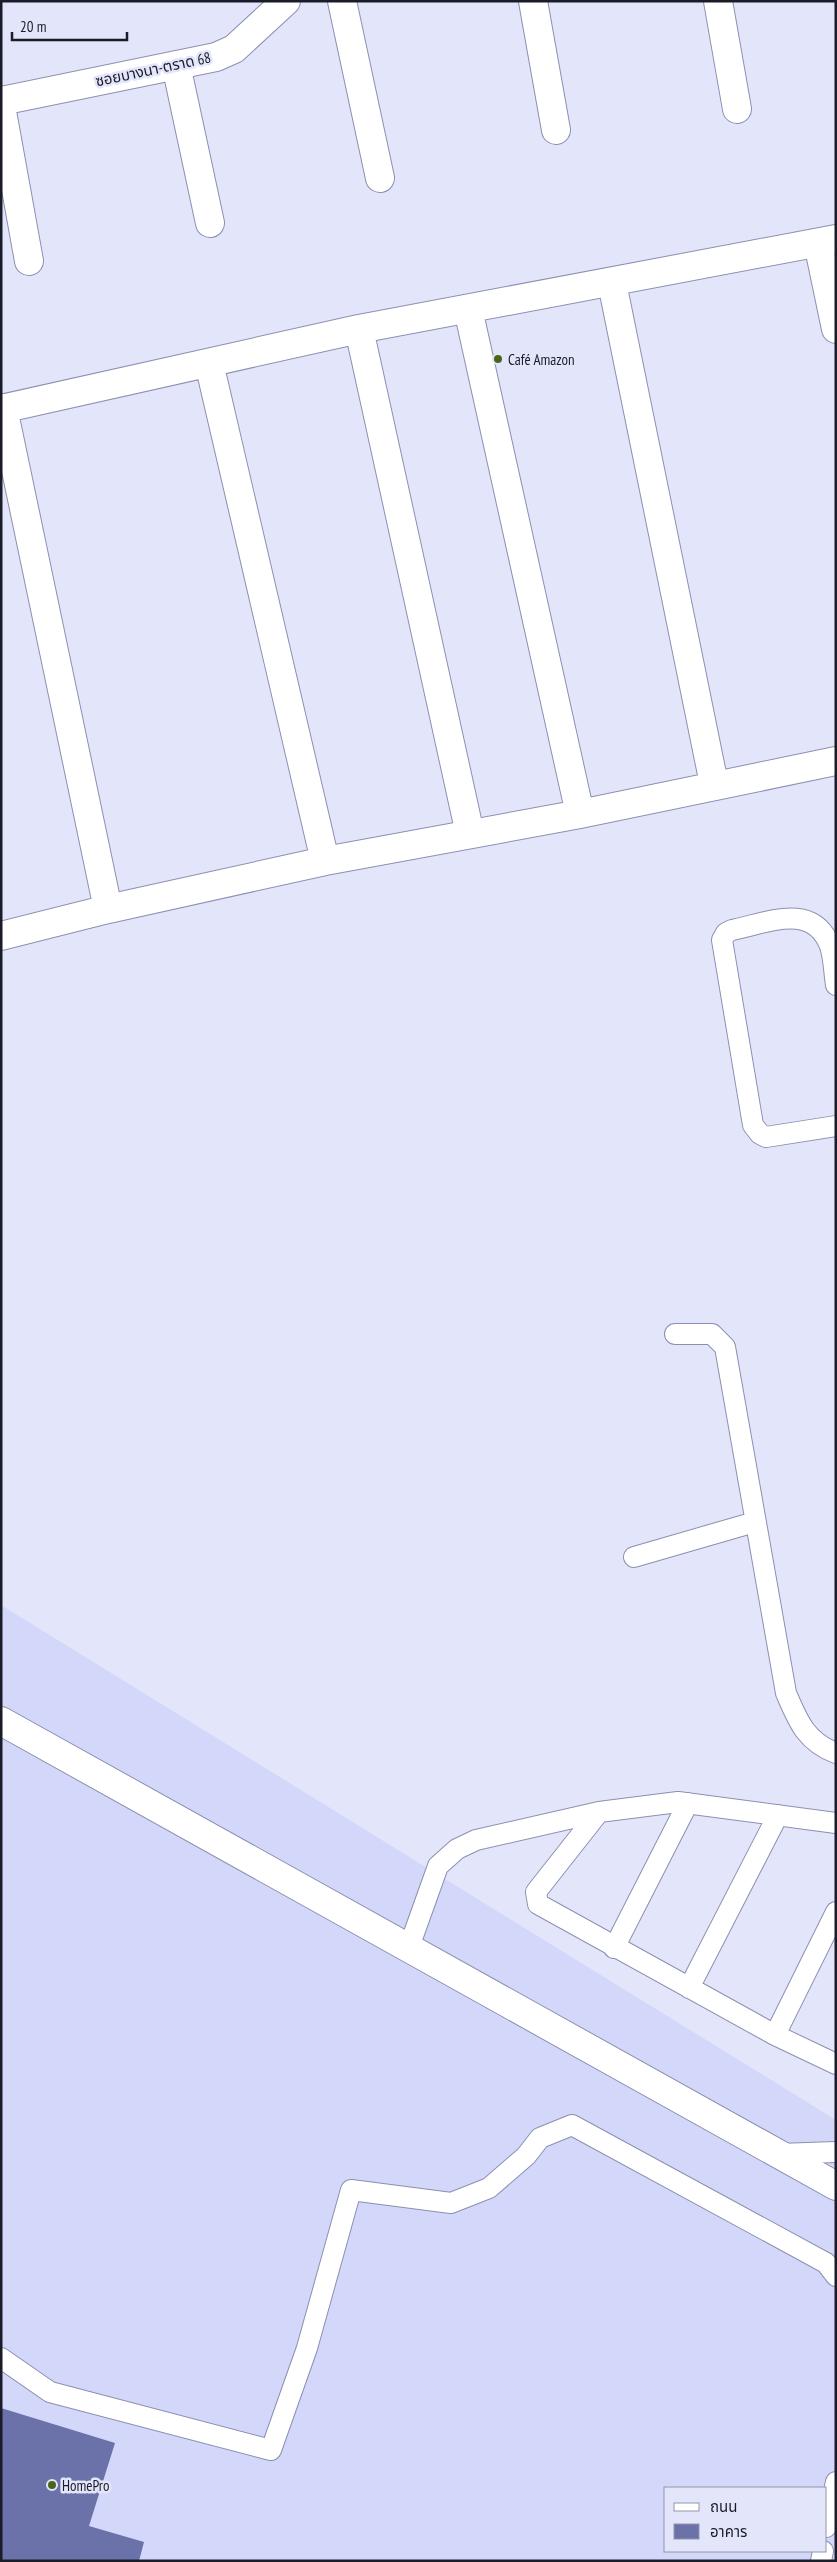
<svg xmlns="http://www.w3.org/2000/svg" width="837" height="2562" font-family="'PT Sans Narrow','Noto Sans Thai',sans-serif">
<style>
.built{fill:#d3d8fa;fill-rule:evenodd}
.building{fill:#6b71a9}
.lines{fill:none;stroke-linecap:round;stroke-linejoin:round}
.service-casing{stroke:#8b90b0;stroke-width:22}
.minor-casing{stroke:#8b90b0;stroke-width:30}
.service{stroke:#fff;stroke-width:20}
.minor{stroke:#fff;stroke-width:28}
.poi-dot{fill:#496518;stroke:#e3e6fb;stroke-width:2}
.labels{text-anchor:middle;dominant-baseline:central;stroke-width:5;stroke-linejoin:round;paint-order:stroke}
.street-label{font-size:15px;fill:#1b1c29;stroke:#e3e6fb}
.poi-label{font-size:15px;fill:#1b1c29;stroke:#e3e6fb;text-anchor:start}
</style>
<rect width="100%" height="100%" fill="#e3e6fb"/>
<path class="built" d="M1,1605l835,515v441h-835zM666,2488h160v63h-160z"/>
<path class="building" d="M1,2408l114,35 -26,83 55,16 -5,19h-138z"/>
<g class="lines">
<g class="service-casing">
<path id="service" d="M836,985c-2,-12 -2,-27 -6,-39 -17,-45 -63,-23 -98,-16l-6,3 -4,7 31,185 7,9 6,3 70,-11
M675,1334h37l13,13 61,346c12,28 20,49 50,60
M634,1557l121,-35
M599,1812l-63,80 2,12 237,131 61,-123
M614,1948l74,-145
M408,1950l30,-84 19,-17 19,-9 123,-28 79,-10 158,21
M689,1988l89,-173
M775,2035l61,29
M779,2154l57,-2
M1,2358l49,34 221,58 36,-102 44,-158 100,13 38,-15 37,-32 14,-18 32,-13 254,138 10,13
M826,2527l10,-45
M821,2561l2,-10"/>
</g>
<g class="minor-casing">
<path id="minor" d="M342,1l38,177
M533,1l23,129
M718,1l19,108
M176,65l34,158
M1,101l215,-44 18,-8 52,-48
M1,106l28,155
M818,243l18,86
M612,283l102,501
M468,309l112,505
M359,329l111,505
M209,363l116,498
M3,408l105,501
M1,409l358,-80 477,-90
M1,936l107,-27 217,-48 255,-47 256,-53
M1,1721l835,465"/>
</g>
<use href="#service" class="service"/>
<use href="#minor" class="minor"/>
</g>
<g class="poi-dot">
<circle cx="498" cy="359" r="5"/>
<circle cx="52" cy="2485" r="5"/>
</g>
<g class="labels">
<g class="street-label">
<text transform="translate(153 69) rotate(-12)">ซอยบางนา-ตราด 68</text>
</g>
<g class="poi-label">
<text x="508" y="359">Café Amazon</text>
<text x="62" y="2485">HomePro</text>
</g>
</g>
<rect width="837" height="2562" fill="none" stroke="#1b1c29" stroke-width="5"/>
<rect x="664" y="2487" width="162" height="65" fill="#e3e6fb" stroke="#9395a7"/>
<rect x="674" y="2503" width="25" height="8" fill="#ffffff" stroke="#9395a7"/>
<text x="710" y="2512" font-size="15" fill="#1b1c29">ถนน</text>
<rect x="674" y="2524" width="25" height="15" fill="#6b71a9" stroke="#9395a7"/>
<text x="710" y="2537" font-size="15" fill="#1b1c29">อาคาร</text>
<path d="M12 32v8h115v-8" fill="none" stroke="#1b1c29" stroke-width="2.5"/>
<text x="20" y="32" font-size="15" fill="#1b1c29" stroke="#e3e6fb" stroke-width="4" paint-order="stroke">20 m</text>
</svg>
